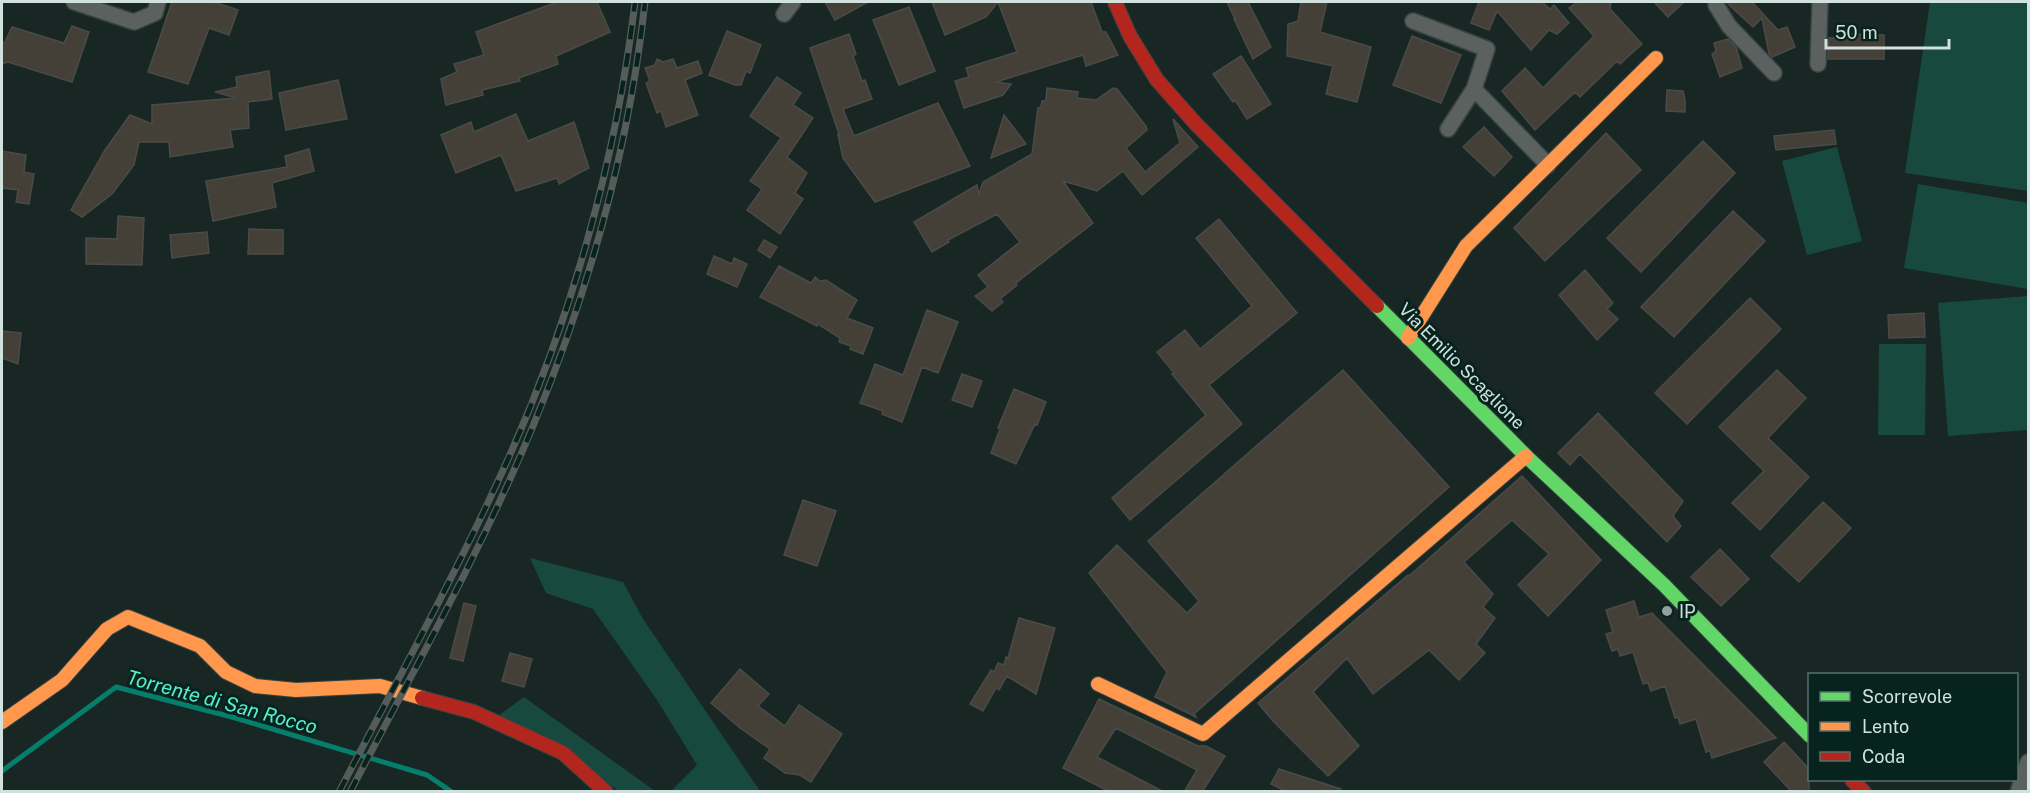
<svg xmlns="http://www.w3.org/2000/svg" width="2030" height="793" font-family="'Public Sans',sans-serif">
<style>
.green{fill:#17493f}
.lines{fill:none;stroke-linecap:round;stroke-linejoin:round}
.stream{stroke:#057e6c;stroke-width:5}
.building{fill:#444038;stroke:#4a4b48;stroke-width:1.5}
.street-casing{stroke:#374341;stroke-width:18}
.fast-casing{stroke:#374341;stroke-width:16}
.slow-casing{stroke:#374341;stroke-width:16}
.jam-casing{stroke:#374341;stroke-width:16}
.street{stroke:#5a615f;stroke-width:15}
.fast{stroke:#63d668;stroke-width:14}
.slow{stroke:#ff974d;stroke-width:14}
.jam{stroke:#b3261e;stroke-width:14}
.rail-casing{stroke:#545d5a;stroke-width:7}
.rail{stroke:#07231d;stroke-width:4.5;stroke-dasharray:14;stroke-linecap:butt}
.poi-dot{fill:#90a09c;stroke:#07231d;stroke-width:2}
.labels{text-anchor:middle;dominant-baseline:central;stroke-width:6;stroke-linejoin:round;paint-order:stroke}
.street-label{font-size:18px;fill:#d1e1dd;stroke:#07231d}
.poi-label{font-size:18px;fill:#d1e1dd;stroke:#07231d;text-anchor:start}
.water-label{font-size:20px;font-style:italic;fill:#59edcf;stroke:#07231d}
</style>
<rect width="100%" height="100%" fill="#182724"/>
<path class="green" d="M1930,2h98v189l-123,-18z
M1837,147l25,94 -55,14 -25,-94z
M1918,184l110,19v86l-124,-21z
M2028,296v134l-80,6 -10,-133z
M1879,344h47l-1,91h-47z
M530,558l93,24 20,37 117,172h-89l26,-26 -40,-65 -64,-91 -47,-16z
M524,697l131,94h-37l-50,-41 -70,-34z"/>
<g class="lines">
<path class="stream" d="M2,771l114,-84 116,30 195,58 25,17"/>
</g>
<path class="building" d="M172,2h42l24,8 -9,25 -20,-7 -21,56 -40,-12z
M557,2h40l13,30 -54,24 2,8 -39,14 1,3 -38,9 1,5 -37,10 -5,-26 16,-7 -3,-8 30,-9 -8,-23z
M825,2h43l-33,18z
M932,2h159l11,30h4l12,23 -32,11 -3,-11 -87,27 15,2 -8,11 -39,13 -9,-27 14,-4 -3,-9 51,-16 -19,-50 -12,15 -41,18z
M1227,2h21l23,45 -18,12 -19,-40h1z
M1301,2h26l-7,30 51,15 -14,55 -31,-8 7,-28 -46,-10 1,-32 10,-3z
M1479,2h63l8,7 4,-4 15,18 -12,11 -8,-4 -18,20 -34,-39 -8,19 -18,-7z
M1577,2h34l-1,7 32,35 -22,20 -3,-3 -37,36 -5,-5 -40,38 -33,-39 23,-23 18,20 51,-52 -25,-28z
M1654,2h30l-16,15z
M1726,2h26l26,28 9,-3 8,20 -23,10 -3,-3 -7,-36 -9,9z
M909,7l26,64 -36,14 -26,-65z
M72,26l17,6 -17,50 -64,-20 -6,2v-21l3,-1 7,-15 52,16z
M727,31l34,14 -11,28 -4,-2 -5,14h-6l-26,-10z
M849,34l7,20 -3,2 9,25 3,-1 7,19 -29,10 11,27 84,-33 32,63 -95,36 -32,-44 -5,-23 2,2 -30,-89z
M1850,34l34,1v24h-56l1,-21h21z
M1412,36l49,19 -20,48 -48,-18z
M1728,39l8,8 6,21 -22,9 -8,-23 4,-3 -2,-8z
M1241,56l30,48 -24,15 -12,-19 -2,2 -20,-28z
M657,59l6,3 10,-3 4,9 21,-7 4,12 -17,7 13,35 -32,12 -5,-16 -4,2 -11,-30 4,-2 -5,-13 10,-3z
M269,71l3,28 -24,3 1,26 -19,2 3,17 -63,10 -1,-15h-30l-5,23 -22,29 -30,23 -11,-7 34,-60 25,-35 22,9v-19l84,-7 -21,-6 22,-5 -1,-10z
M777,77l24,16 -8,12 20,13 -26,39 20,16 -12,20 8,6 -23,35 -33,-24 15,-21 -12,-8 31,-43 -31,-22z
M338,80l9,39 -61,11 -7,-37z
M1047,88l31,4 -1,6 19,2 17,-12 4,1 29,37 1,4 -21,18 19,24 35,-29 -7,-24 25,28 -56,48 -19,-24 -26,20 -34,-10 30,42 -77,60 1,2 -17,14 3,3 -11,9 -17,-15 13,-9 -10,-12 42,-33 -23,-28 -49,26 1,2 -17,10 -18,-30 63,-37 2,9 4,-12 49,-28 6,-46 3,-1 1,-6 4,-1z
M1667,90l16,1 2,9v12l-19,-1z
M516,114l12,27 46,-19 15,46 -30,16 -2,-6 -41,13 -15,-36 -45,18 -15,-38 30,-13 3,10z
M1004,115l22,29 -35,14z
M1484,127l28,30 -18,19 -31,-29z
M1834,130l2,14 -60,6 -2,-14z
M1606,133l35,37 -96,91 -31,-33z
M1703,141l32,32 -94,99 -34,-34z
M309,149l5,22 -42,12 4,24 -63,14 -7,-40 81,-14 -2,-11z
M2,151l24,4 -2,17 10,2 -5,30 -13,-2 2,-12 -16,-2z
M1733,211l32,30 -91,96 -33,-30z
M118,216l26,2 -2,47 -56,-1v-26l31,1z
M1219,219l78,94 -88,72 33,39 -112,96 -18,-22 94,-83 -34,-41 2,-1 -17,-21 28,-22 15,19 52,-43 -56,-68z
M249,229l34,1v24h-35z
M207,232l2,21 -37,5 -2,-23z
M764,240l13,7 -7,11 -12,-8z
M714,256l18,8 2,-6 13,6 -10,23 -30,-13z
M779,266l32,17 4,-6 5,4 6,-1 31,20 -10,18 26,10 -10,26 -13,-5 1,-3 -12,-4 1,-4 -22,-14 -1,2 -57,-29z
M1585,270l28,33 -6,6 11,10 -21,21 -38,-45z
M1750,298l31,31 -94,95 -32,-31z
M927,310l31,12 -20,51 -16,-6 -20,55 -20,-8 1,-3 -23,-8 15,-39 28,11z
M1924,313l1,24 -36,1 -1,-23z
M2,331l19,2 -3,31 -16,-6z
M1343,370l106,117 -255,227 2,3 -41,-20 12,-25 -78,-99 28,-28 70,68 12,-12 -51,-60z
M1777,370l29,28 -38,40 41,39 -49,53 -28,-27 32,-32 -45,-44z
M962,374l20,7 -10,26 -20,-7z
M1014,389l32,13 -9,23 -2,-1 -19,40 -25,-11 9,-24 -2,-1z
M1598,413l85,88 -10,15 8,10 -14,16 -87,-88 -10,11 -12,-12z
M1522,476l79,84 -53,56 -30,-31 31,-31 -37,-34 -48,42 29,32 -10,13 12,11 -19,26 9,9 -26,27 -30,-30 -56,44 -26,-36 -34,34 46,54 -31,30 -55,-55 -15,-18 150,-128 1,1z
M803,500l33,11 -19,55 -33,-11z
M1823,502l28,26 -52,54 -28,-26z
M1720,549l29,30 -28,27 -30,-29z
M1634,601l5,16 13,-4 124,125 -64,20 -2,-7 -4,1 -10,-33 -16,5 -2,-7 -3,1 -10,-32 -14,5 -3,-8 -5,1 -10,-32 -13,4 -2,-7 -6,2 -6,-17 7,-2 -7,-22z
M464,603l12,3 -13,55 -13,-3z
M1019,618l36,10 -19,66 -29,-18 -8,14 -3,-2 -13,23 -13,-7 21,-34 3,2 4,-9 6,2 2,-8 2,1z
M510,653l22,6 -8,28 -22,-6z
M740,669l29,25 -11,12 27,20 14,-21 43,29 -31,48 -11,-7 -15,-2 -21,-15 6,-9 -30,-21 -29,-25z
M1099,699l99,47h8l19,10 -23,36h-18l13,-22 -81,-42 -19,29 67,35h-54l-47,-24z
M1784,742l25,27v23h-17l-28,-30z
M1279,769l62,20 -1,3h-53l-16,-8z"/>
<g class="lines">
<g class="street-casing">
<path id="street" d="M74,2l60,20 21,-9 3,-11
M1716,2v3l13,21 45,47
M784,14l9,-12
M1413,21l74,28 -13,40 74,76
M1818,64l2,-62
M1448,129l26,-40
M2018,792l10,-30"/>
</g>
<g class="fast-casing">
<path id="fast" d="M1377,306l149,150 138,129 146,151"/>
</g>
<g class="slow-casing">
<path id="slow" d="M1408,338l58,-92 190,-188
M1098,684l105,50 323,-278
M2,722l60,-42 45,-51 21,-12 72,29 26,26 29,14 41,4 84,-4 42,12"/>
</g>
<g class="jam-casing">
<path id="jam" d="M1115,2l15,34 27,44 39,44 181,182
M422,698l52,14 89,41 43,39
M1852,780l12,12"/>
</g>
<use href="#street" class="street"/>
<use href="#fast" class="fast"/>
<use href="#slow" class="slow"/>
<use href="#jam" class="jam"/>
<g class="rail-casing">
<path id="rail" d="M339,792c56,-108 115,-214 165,-324 67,-147 112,-307 131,-466
M350,792c63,-121 131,-240 183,-366 56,-135 96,-279 112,-424"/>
</g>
<use href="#rail" class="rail"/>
</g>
<circle class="poi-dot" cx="1667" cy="611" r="6"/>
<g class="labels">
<g class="street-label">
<text transform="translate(1462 366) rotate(45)">Via Emilio Scaglione</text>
</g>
<g class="poi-label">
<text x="1679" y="611">IP</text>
</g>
<g class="water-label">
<text transform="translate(222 702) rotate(15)">Torrente di San Rocco</text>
</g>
</g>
<rect width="2030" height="793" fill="none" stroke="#d1e1dd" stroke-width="6"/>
<rect x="1808" y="673" width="210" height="108" fill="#07231d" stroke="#586f6a" stroke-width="1.5"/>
<rect x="1820" y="692" width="30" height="9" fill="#63d668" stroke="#586f6a" stroke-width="1.5"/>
<text x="1862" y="703" font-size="18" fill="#d1e1dd">Scorrevole</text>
<rect x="1820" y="722" width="30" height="9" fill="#ff974d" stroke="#586f6a" stroke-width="1.5"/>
<text x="1862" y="733" font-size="18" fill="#d1e1dd">Lento</text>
<rect x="1820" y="752" width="30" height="9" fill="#b3261e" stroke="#586f6a" stroke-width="1.5"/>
<text x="1862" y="763" font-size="18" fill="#d1e1dd">Coda</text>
<path d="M1826 39v9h123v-9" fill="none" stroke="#d1e1dd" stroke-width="3"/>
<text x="1835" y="39" font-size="18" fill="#d1e1dd" stroke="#07231d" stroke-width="4.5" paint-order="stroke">50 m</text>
</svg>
